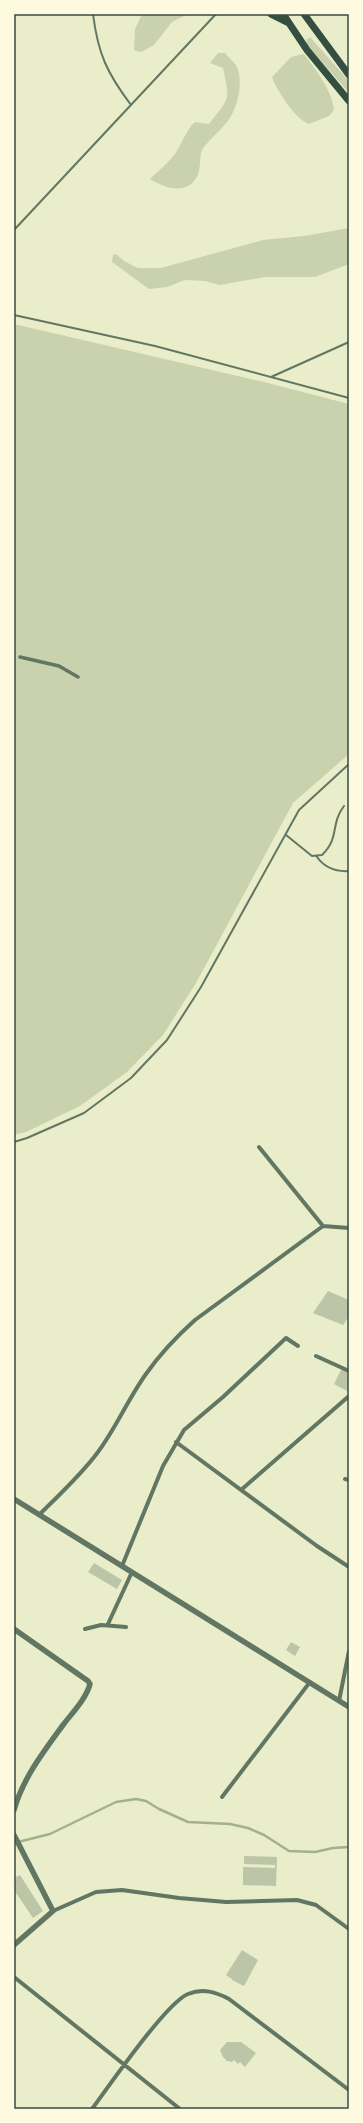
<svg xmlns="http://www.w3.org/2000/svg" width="363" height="2123" font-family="'Open Sans',sans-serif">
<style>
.green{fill:#cad2ad}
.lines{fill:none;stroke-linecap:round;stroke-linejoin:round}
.stream{stroke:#a3b18a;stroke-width:2.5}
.building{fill:#bcc5a7}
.service{stroke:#617663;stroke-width:2}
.pedestrian{stroke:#617663;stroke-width:3.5}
.minor{stroke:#617663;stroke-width:4}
.tertiary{stroke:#617663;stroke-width:5.5}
.trunk{stroke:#344e41;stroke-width:7}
.neatline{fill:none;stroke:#344e41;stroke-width:1.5}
</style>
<rect width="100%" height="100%" fill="#e9edc9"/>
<path class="green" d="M142,14h46l-16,8 -18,23 -13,7 -7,-2 1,-21z
M310,37l39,44v12l-42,-48 -1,-5z
M218,53h7c4,5 12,11 13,17 5,15 -1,40 -11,52 -7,9 -16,16 -23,25 -5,6 -3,16 -5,24 -7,25 -32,19 -49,8 8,-8 18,-16 25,-25 6,-9 13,-27 20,-32l14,2c21,-27 21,-23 14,-56l-13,-5z
M304,54c12,16 28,36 30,56l-5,6 -20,8c-14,-5 -32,-33 -37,-47l19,-20z
M349,228v36l-34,13h-50l-45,8 -15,-4 -20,-1 -18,7 -18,2 -37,-27 1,-7 3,-1 8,7 14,7h23l102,-28 41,-4z
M14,324l254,59 81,21v350l-56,49 -97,180 -33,52 -36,37 -47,34 -54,26 -12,3z"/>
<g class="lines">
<path class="stream" d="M14,1843l36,-9 66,-32 20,-3 10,2 13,8 29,13 42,2 18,4 16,7 25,16 26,1 18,-4 16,-1"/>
</g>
<path class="building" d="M328,1291l21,9v16l-6,9 -30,-12z
M342,1368l7,4v20l-15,-8z
M94,1563l28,17 -5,9 -29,-17z
M291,1642l9,5 -5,9 -9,-6z
M244,1856l33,1 -1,29 -33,-1v-18l32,1v-3l-31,-1z
M20,1875l23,36 -10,7 -19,-28v-12z
M242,1950l16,10 -14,26 -12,-6v-1l-6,-4z
M227,2042h14l15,11 -11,14 -5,-5 -2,2 -4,-4 -2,2 -5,-1 -4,-4 -3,-7z"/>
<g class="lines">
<path class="service" d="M93,14c5,40 14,59 38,91
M14,230l202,-216
M14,315l141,31 194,52
M271,377l78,-35
M286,835l26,21 10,-1c18,-17 8,-31 22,-49
M317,857c8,11 18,15 32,14
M14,1142l13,-4 57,-25 47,-35 36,-38 34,-53 98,-177 50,-46"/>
<path class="pedestrian" d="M20,657l39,9 19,11"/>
<path class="minor" d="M259,1147l64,79
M316,1356l33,15
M176,1442l141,104 32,21
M345,1479l4,1
M241,1490l108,-94
M39,1515c20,-20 42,-40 59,-63 18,-24 30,-53 48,-78 14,-20 30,-37 49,-54l128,-94 26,2
M122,1566l41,-100 21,-36 39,-33 63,-59 12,8
M108,1624l24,-52
M85,1629l16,-4 25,2
M339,1701l10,-50
M222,1797l88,-115
M53,1911l43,-19 26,-2 57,8 47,4 71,-2 19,5 33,24
M14,1977l166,132
M92,2109c17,-23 74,-106 96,-115 15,-6 28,-2 41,5l120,91"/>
<path class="tertiary" d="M14,1499l335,208
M14,1629l74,52 2,3c-4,15 -18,29 -27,41 -19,26 -40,53 -49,85
M14,1835l39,76 -39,34"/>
<path class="trunk" d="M271,14l16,8
M283,14l24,36 42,51
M304,14l45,61"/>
</g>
<rect width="363" height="2123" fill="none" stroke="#fefae0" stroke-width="30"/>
<rect x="15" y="15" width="333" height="2093" class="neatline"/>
</svg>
